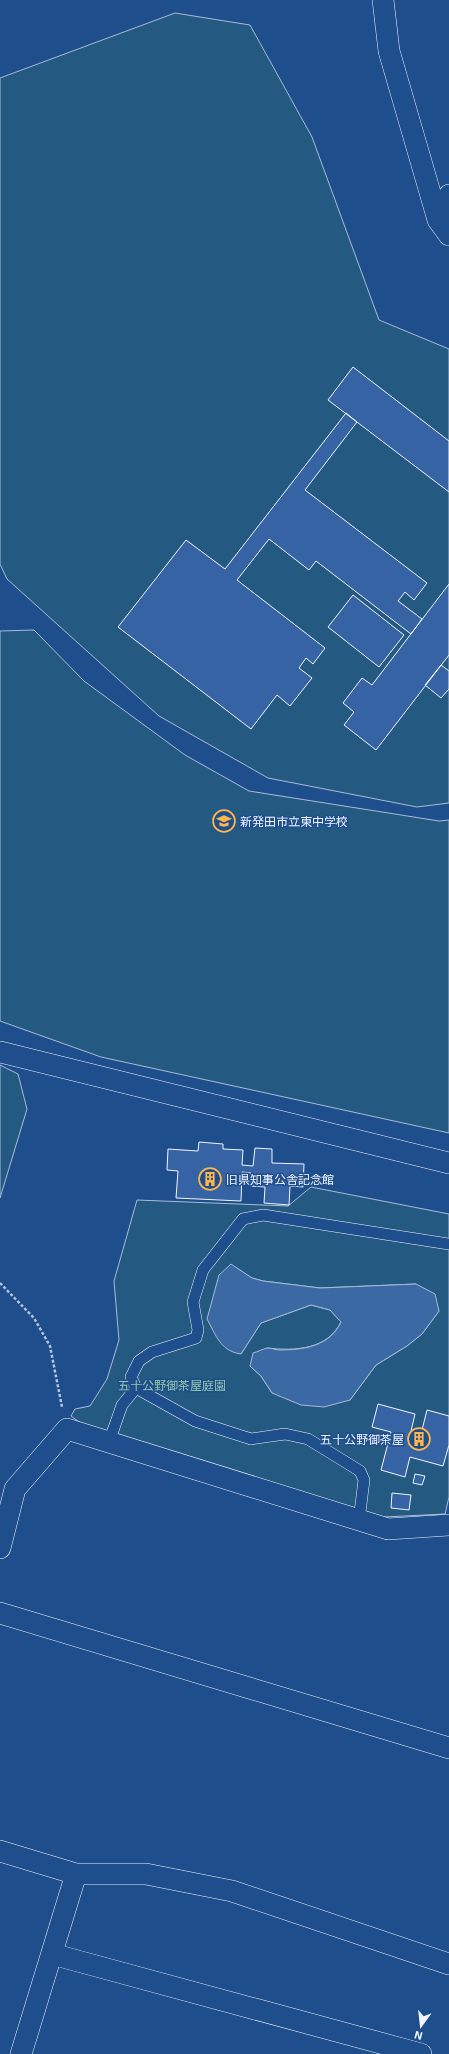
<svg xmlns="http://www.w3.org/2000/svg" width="449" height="2054" font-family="'Exo 2','Noto Sans JP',sans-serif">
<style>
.green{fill:#245a82;stroke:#a8bbd7;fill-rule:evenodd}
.water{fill:#3b69a3;stroke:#a8bbd7}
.building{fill:#3563a3;stroke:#f2f6ff}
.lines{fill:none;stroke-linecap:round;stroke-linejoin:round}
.service-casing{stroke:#f2f6ff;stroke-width:12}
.minor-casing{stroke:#f2f6ff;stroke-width:22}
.path{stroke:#b3c4dc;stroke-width:2.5;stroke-dasharray:3 2;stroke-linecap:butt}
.service{stroke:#1f4e8c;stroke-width:11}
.minor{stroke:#1f4e8c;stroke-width:21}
.labels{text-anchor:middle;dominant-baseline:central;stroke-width:3;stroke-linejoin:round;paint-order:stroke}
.poi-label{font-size:12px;fill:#f2f6ff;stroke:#1f4e8c;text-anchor:start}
.park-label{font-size:12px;fill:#97c8a6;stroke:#1f4e8c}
</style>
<rect width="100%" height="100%" fill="#1f4e8c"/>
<path class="green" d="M175,13l75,12 62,112 67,183 70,29v454l-32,4 -149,-29 -109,-62 -152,-137 -7,-15v-486z
M34,630l50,51 101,74 64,36 190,30 10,-1v313l-348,-76 -101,-36v-390z
M0,1065l18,9 9,35 -27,89z
M311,1187l138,27v283l-4,17 -61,3 -49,-13 -253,-80 -11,-8 4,-7 15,-3 17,-27 12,-39 -5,-59 23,-81 151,6zM231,1265l21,13 11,3 57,7 96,-4 23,27 -17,23 -15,12 -31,19 -26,35 -78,-7 -11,-17 -11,-10 17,-18c28,3 60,2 74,-26l-11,-12 -19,-5 -50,18 -20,31z"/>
<path class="water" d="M231,1264l21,14 11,3 57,7 96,-4 19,10 4,17 -17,23 -15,12 -31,19 -26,35 -26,7 -23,-2 -29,-12 -11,-17 -11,-10 3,-13c4,-1 10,-4 14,-5 4,0 9,2 13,2 24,0 50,-4 61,-28l-11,-12 -19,-5 -50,18 -20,31c-21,-3 -25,-19 -34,-35l12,-44z"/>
<path class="building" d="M353,367l96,74v51l-121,-92z
M346,413l11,9 -52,68 122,93 -13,17 -9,-8 -7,9 24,18 -11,15 -95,-73 -7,9 -40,-31 -32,41 88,68 -12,16 -7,-6 -7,10 13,10 -22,28 -13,-11 -26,34 -133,-102 68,-87 39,29z
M449,584v71l-73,95 -32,-25 10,-13 -11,-9 19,-25 10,7z
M353,595l51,40 -25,32 -51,-40z
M441,665l8,6v18l-8,9 -16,-13z
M199,1142l24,2v5l20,1 -1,15 11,1 2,-18 17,1v14l32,1 -1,23 -13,-1 -1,19 -25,-2 1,-16 -15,-1 1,-13 -9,-1 -1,29 -65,-3 2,-27 -11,-1 1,-21 30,2z
M378,1404l37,10 -4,17 10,3 6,-24 22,6v29l-6,21 -33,-9 -5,20 -24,-7 10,-38 -19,-5z
M415,1474l10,2 -3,9 -9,-2z
M392,1493l19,2 -2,15 -18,-2z"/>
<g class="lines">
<g class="service-casing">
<path id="service" d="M109,1442l13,-37 14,-17
M359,1520l5,-40 -4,-9 -52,-32 -23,-5 -34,5 -56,-18 -59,-33 -5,-11 8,-16 13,-9 44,-14 2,-8 -5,-28 10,-32 40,-51 20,-4 186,29"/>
</g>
<g class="minor-casing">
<path id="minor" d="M383,0l6,51 49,169 11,15
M438,220l11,-25
M0,1052l449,111
M0,1548l15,-59 52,-60 321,100 61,-4
M0,1613l449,135
M0,1851l76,23h70l86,17 217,73
M52,1954l369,100
M21,2054l55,-180"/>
</g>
<path class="path" d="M0,1283l34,35 16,28 12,61"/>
<use href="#service" class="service"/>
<use href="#minor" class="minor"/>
</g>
<defs>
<g id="school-ring" transform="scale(1.15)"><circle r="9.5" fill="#1f4e8c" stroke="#ffb74d" stroke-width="1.5"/><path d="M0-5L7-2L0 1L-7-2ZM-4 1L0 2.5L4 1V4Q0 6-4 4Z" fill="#ffb74d"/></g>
<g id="building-ring" transform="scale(1.15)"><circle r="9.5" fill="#1f4e8c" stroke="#ffb74d" stroke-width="1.5"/><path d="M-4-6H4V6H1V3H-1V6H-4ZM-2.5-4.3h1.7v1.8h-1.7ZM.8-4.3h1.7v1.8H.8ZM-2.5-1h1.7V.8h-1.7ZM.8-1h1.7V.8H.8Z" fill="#ffb74d"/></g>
</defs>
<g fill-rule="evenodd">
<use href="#school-ring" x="224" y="821"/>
<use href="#building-ring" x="210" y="1179"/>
<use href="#building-ring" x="419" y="1439"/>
</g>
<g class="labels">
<g class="poi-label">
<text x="240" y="821">新発田市立東中学校</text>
<text x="226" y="1179">旧県知事公舎記念館</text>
<text x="404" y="1439" text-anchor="end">五十公野御茶屋</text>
</g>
<g class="park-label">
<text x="172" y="1385">五十公野御茶屋庭園</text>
</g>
</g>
<g transform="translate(421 2026) rotate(195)" stroke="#1f4e8c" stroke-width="3" paint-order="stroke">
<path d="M0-3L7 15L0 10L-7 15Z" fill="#f2f6ff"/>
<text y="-6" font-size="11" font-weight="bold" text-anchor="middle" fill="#f2f6ff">N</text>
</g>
</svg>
